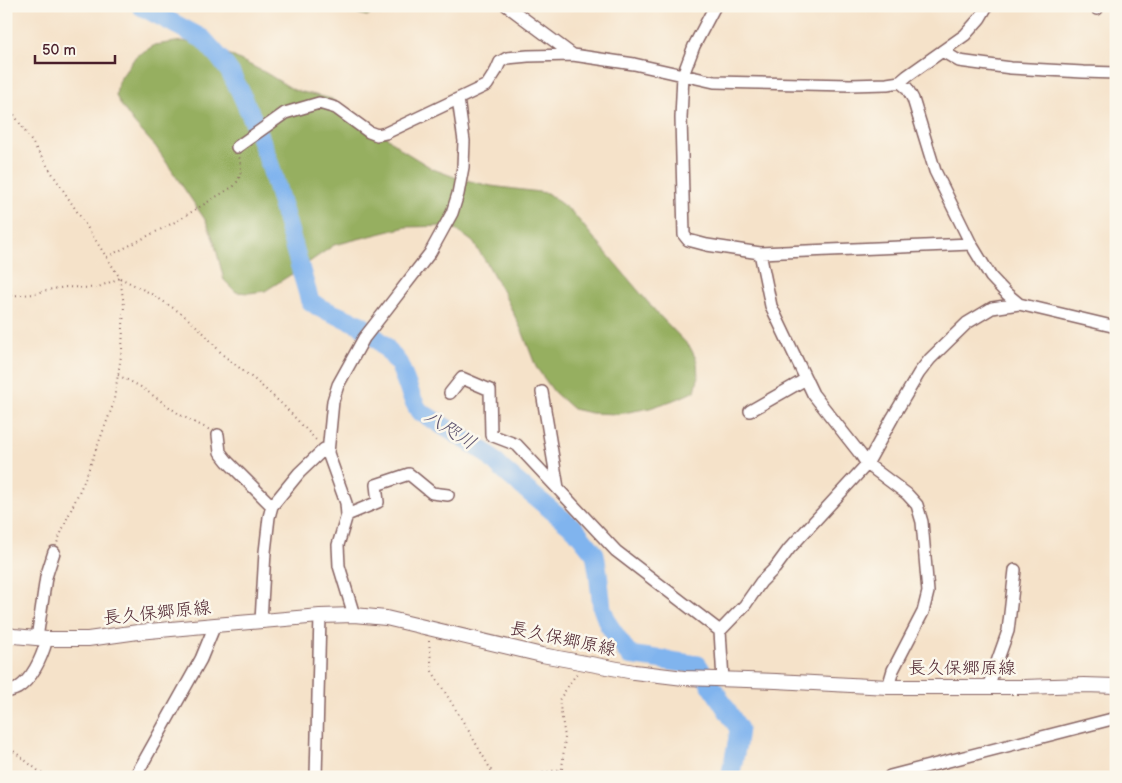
<svg xmlns="http://www.w3.org/2000/svg" width="1122" height="783" font-family="'Balsamiq Sans','Klee One',sans-serif">
<style>
.forest{fill:#96af60;stroke:#706746}
.lines{fill:none;stroke-linecap:round;stroke-linejoin:round}
.river{stroke:#80b4ee;stroke-width:19}
.minor-casing{stroke:#866362;stroke-width:14}
.major-casing{stroke:#866362;stroke-width:16}
.path{stroke:#866362;stroke-width:2;stroke-dasharray:1 4;stroke-linecap:butt}
.minor{stroke:#fff;stroke-width:11}
.major{stroke:#fff;stroke-width:14}
.labels{text-anchor:middle;dominant-baseline:central;stroke-width:5;stroke-linejoin:round;paint-order:stroke}
.street-label{font-size:18px;fill:#4a1f2b;stroke:#fbf7ec}
.water-label{font-size:19px;font-style:italic;fill:#5d536f;stroke:#fbf7ec}
</style>
<rect width="100%" height="100%" fill="#fbf7ec"/>
<filter id="ink" filterUnits="userSpaceOnUse"><feTurbulence type="fractalNoise" baseFrequency=".02" numOctaves="2"/><feDisplacementMap in="SourceGraphic" scale="10" xChannelSelector="R" yChannelSelector="G"/><feConvolveMatrix kernelMatrix="1 2 1 2 8 2 1 2 1" color-interpolation-filters="sRGB"/></filter>
<filter id="wash" filterUnits="userSpaceOnUse"><feTurbulence type="fractalNoise" baseFrequency=".0096" numOctaves="4" result="noise"/><feDisplacementMap in="SourceGraphic" scale="20" xChannelSelector="R" yChannelSelector="G"/><feGaussianBlur stdDeviation="1.12" result="paint"/><feColorMatrix in="noise" values="0 0 0 0 0 0 0 0 0 0 0 0 0 0 0 0 0 1.4 0 .05"/><feComposite in="paint" operator="in"/></filter>
<g filter="url(#wash)">
<rect width="100%" height="100%" fill="#f5e2c9"/>
<path class="forest" d="M339,6h47l-19,10 -24,-7z
M182,41l30,5 54,27 28,17 38,9 16,18 34,16 20,17 31,19 24,9 34,8 56,7 25,19 85,101 33,34 7,14 1,18 -3,12 -18,8 -27,9 -32,6 -27,-1 -18,-4 -19,-17 -18,-25 -13,-34 -19,-39 -16,-29 -15,-23 -22,-16 -45,1 -72,18 -39,27 -30,19 -16,2 -13,-1 -12,-12 -10,-39 -8,-20 -50,-74 -22,-24 -13,-18 -5,-9 2,-14 18,-26 19,-11z"/>
<g class="lines">
<path class="river" d="M141,6l62,33 16,18 11,15 10,19 18,40 13,37 39,133 10,7 41,17 22,19 16,20 14,36 6,11 66,41 18,18 26,22 46,37 20,25 3,18 4,36 6,16 21,31 69,10 41,64 -2,15 -7,33"/>
</g>
</g>
<g filter="url(#ink)">
<g class="lines">
<g class="minor-casing">
<path id="minor" d="M507,6l66,49 61,9 80,18 136,3 37,-1 13,-2 7,6 6,11 22,72 36,73 20,33 16,17 12,10
M715,6l-21,40 -11,29 -2,43 3,117 4,5 19,5 53,8 211,-9
M1094,6l3,3
M942,51l17,10 52,7 72,4 33,1
M900,82l7,-6 58,-41 15,-17 7,-12
M237,147l48,-34 34,-10 17,5 33,24 8,3 9,-2 101,-48 9,-14 4,-9 7,-4 21,-2 45,-1
M760,253l11,53 42,88 48,61 6,9 40,30 10,11 5,17 6,70 -5,20 -30,58 -5,17
M542,392l16,96
M450,393l12,-15 28,12 1,45 26,10 99,106 104,80
M750,411l56,-32
M218,435l2,17 7,9 45,45
M347,515l31,-13 -2,-17 33,-11 23,19 16,2
M354,615l-15,-49 -1,-21 9,-30 -1,-12 -18,-50 5,-52 5,-16 26,-47 11,-14 55,-71 22,-40 6,-19 5,-27 1,-26 -6,-42
M261,621l4,-69 4,-35 3,-11 27,-33 25,-24
M37,638l9,-61 8,-25
M723,680l-3,-49 25,-26 16,-23 14,-14 14,-19 78,-85 26,-47 26,-44 11,-14 37,-36 25,-15 27,-4 97,23
M988,687l20,-56 7,-61
M6,692c4,-1 9,-2 12,-4 16,-11 24,-31 29,-49
M890,776l226,-58
M135,777l66,-118 14,-34
M316,777l4,-161"/>
</g>
<g class="major-casing">
<path id="major" d="M6,634l8,2 33,3h41l50,-7 77,-7 105,-9 34,-1 32,3 156,37 92,17 50,6 92,3 112,6h136l60,-2 32,1"/>
</g>
<path class="path" d="M6,102l114,176 4,27 -2,45 -9,55 -28,74 -19,42 -9,22
M107,257l68,-35 59,-36c8,-9 8,-18 5,-30
M120,278l30,15 31,20 20,17 22,25 32,25 28,25 34,36
M6,296l29,-2 12,-4 19,-3 30,1 24,-10
M118,375l23,12 41,29 28,14
M429,641l3,30 35,57 28,49
M6,745l40,32
M523,777l39,-8 3,-32 -6,-37 18,-27"/>
<use href="#minor" class="minor"/>
<use href="#major" class="major"/>
</g>
</g>
<g class="labels">
<g class="street-label">
<text transform="translate(157 613) rotate(-6)">長久保郷原線</text>
<text transform="translate(563 639) rotate(12)">長久保郷原線</text>
<text x="962" y="668">長久保郷原線</text>
</g>
<g class="water-label">
<text transform="translate(450 430) rotate(33)">八咫川</text>
</g>
</g>
<rect width="1122" height="783" fill="none" stroke="#fbf7ec" stroke-width="25"/>
<path d="M35 55v8h80v-8" fill="none" stroke="#4a1f2b" stroke-width="2.5"/>
<text x="42" y="55" font-size="15" fill="#4a1f2b" stroke="#fbf7ec" stroke-width="4" paint-order="stroke">50 m</text>
</svg>
